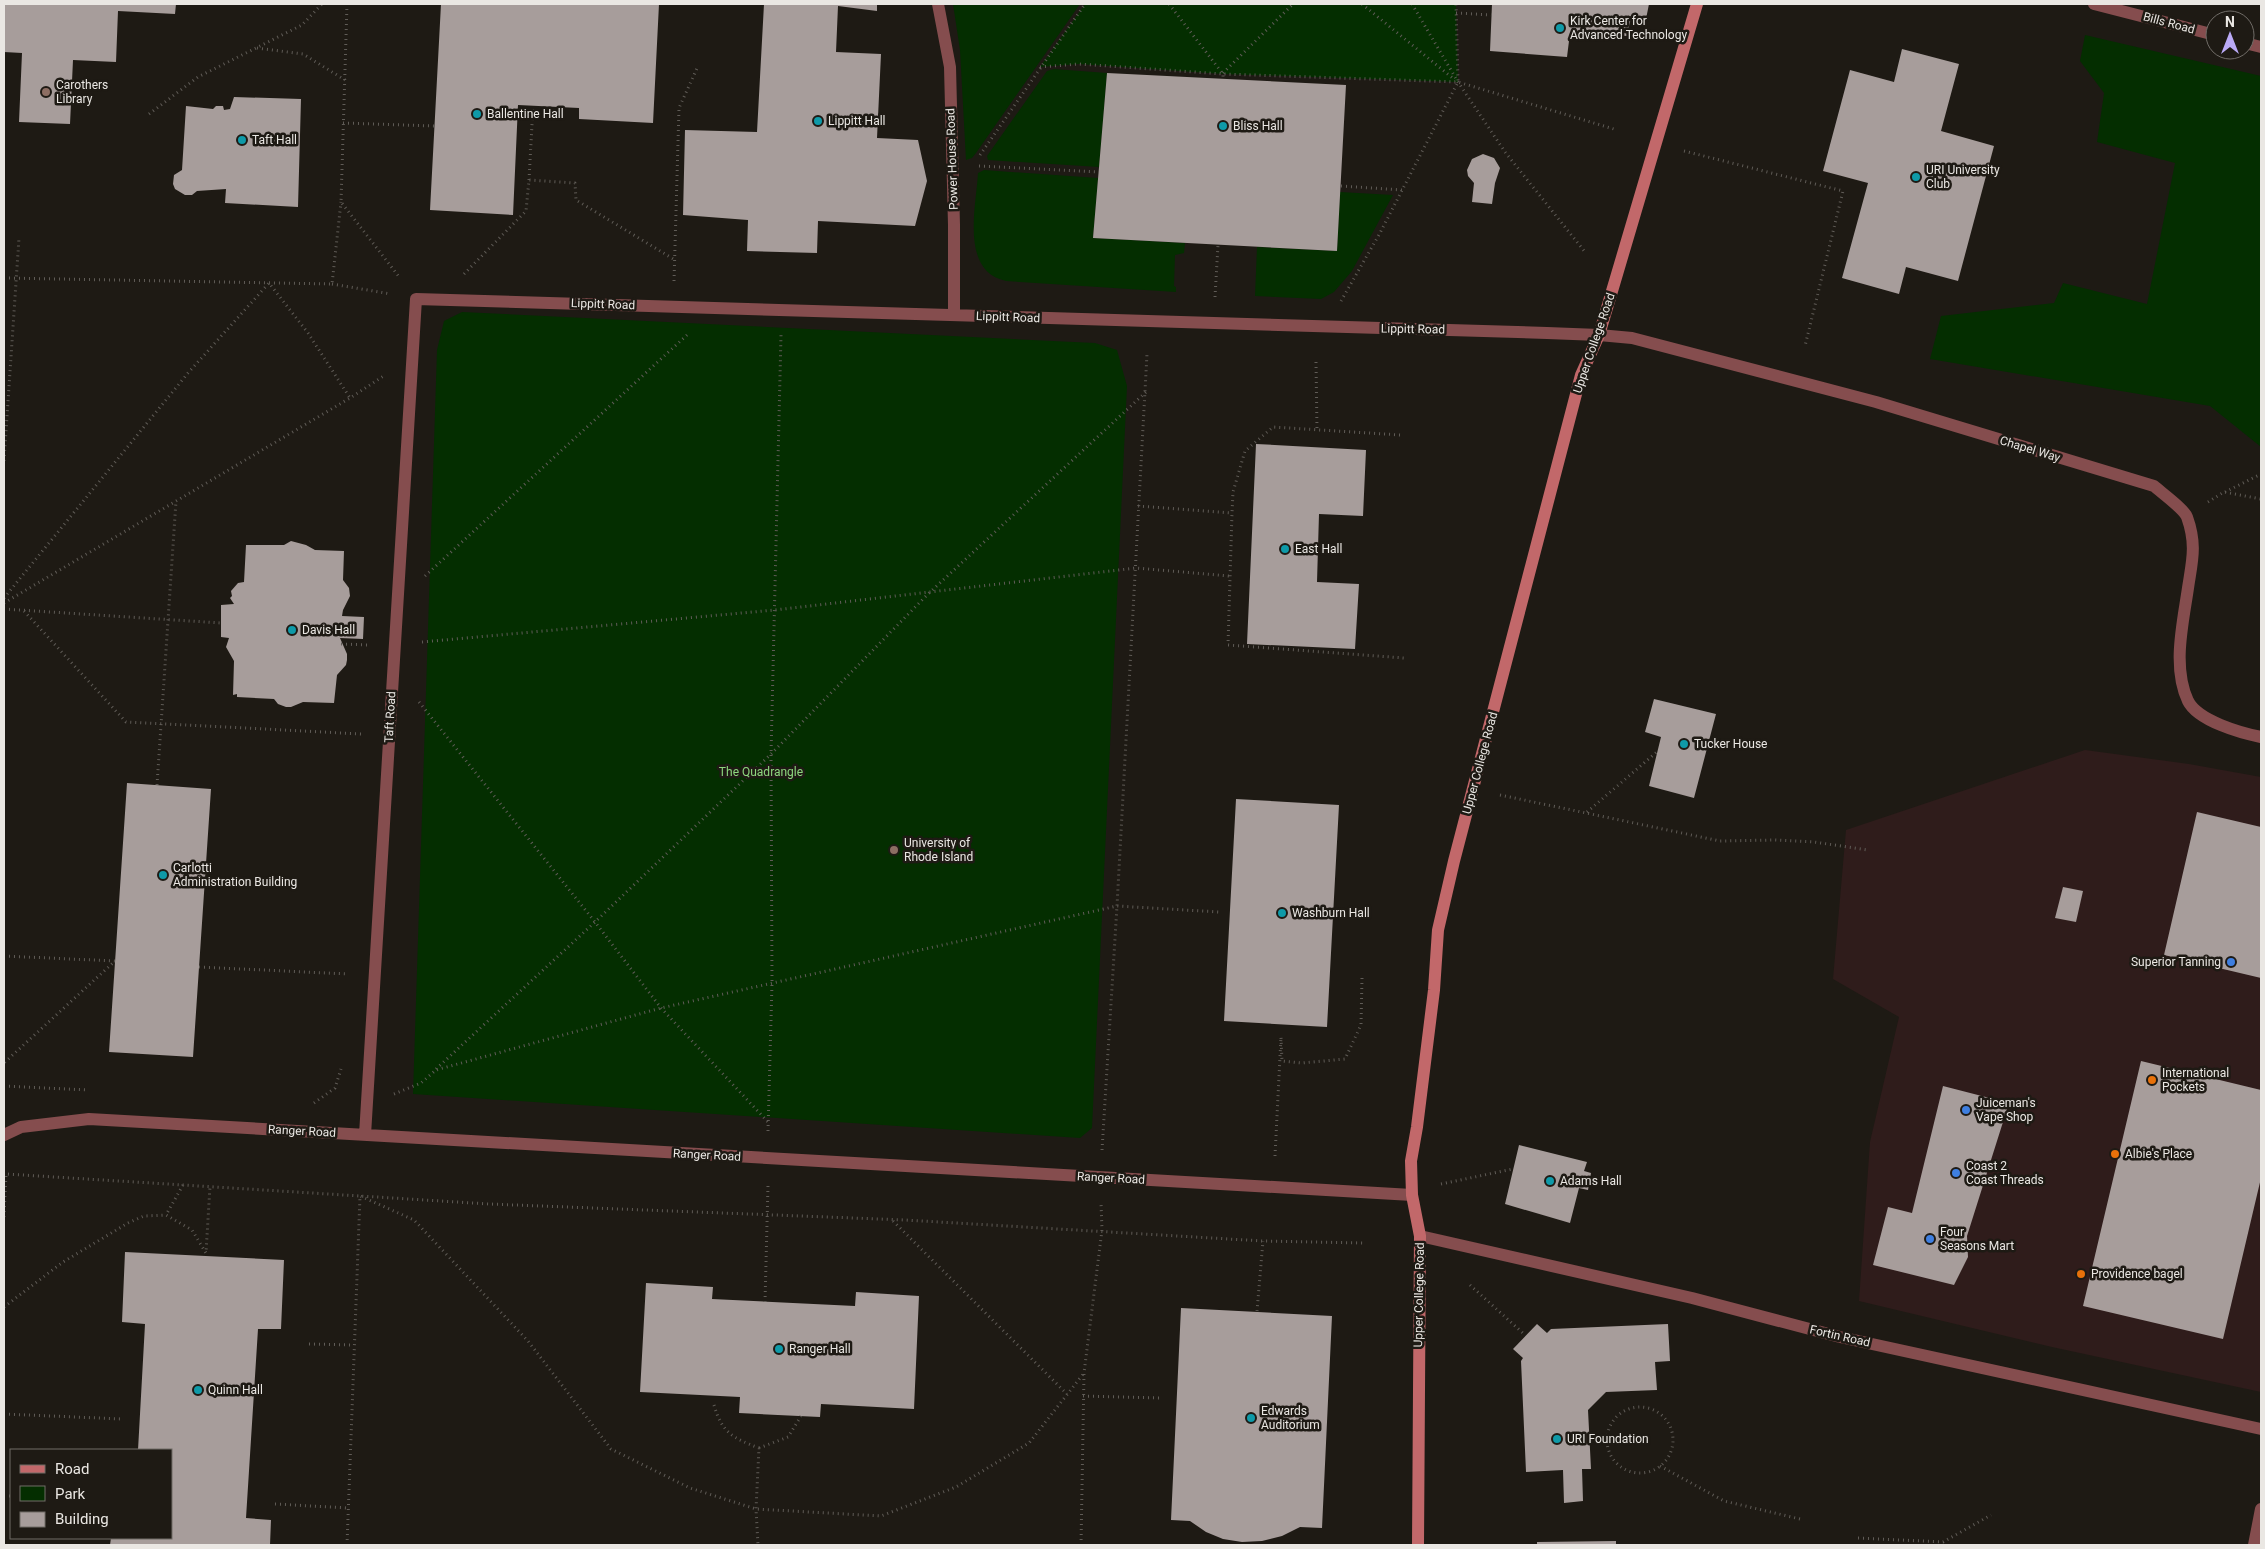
<svg xmlns="http://www.w3.org/2000/svg" width="2265" height="1549" font-family="Roboto,sans-serif">
<style>
.commercial{fill:#2f1c1b}
.green{fill:#042e00}
.building{fill:#a79d9b}
.lines{fill:none;stroke-linecap:round;stroke-linejoin:round}
.path{stroke:#605c57;stroke-width:3;stroke-dasharray:1 4;stroke-linecap:butt}
.lane{stroke:#854d4e;stroke-width:12}
.street{stroke:#854d4e;stroke-width:12}
.secondary{stroke:#c2686a;stroke-width:12}
.culture-dot{fill:#0f9aa8;stroke:#1e1a14;stroke-width:2}
.education-dot{fill:#8d6e63;stroke:#1e1a14;stroke-width:2}
.shop-dot{fill:#3f7fe0;stroke:#1e1a14;stroke-width:2}
.food-dot{fill:#e8710a;stroke:#1e1a14;stroke-width:2}
.labels{text-anchor:middle;dominant-baseline:central;stroke-width:5;stroke-linejoin:round;paint-order:stroke}
.poi-label{font-size:12px;fill:#eae7e3;stroke:#1e1a14;text-anchor:start}
.street-label{font-size:12px;fill:#eae7e3;stroke:#1e1a14}
.park-label{font-size:12px;fill:#8dd67e;stroke:#1e1a14}
</style>
<rect width="100%" height="100%" fill="#1e1a14"/>
<path class="commercial" d="M2085,750l104,14 72,13v615l-209,-45 -193,-46 11,-159 29,-125 -66,-38 13,-149z"/>
<path class="green" d="M953,4h127l-104,149 -4,5 -6,2 -6,-110z
M1085,4h371l2,78 -235,-8 -144,-10 -39,3z
M2085,35l176,41v371l-51,-41 -280,-47 11,-43 113,-13 9,-20 84,21 28,-141 -78,-21 7,-49 -24,-32z
M1054,69l53,4 -8,94 -111,-7 -1,-4 60,-85z
M984,170l114,8 -5,60 92,5 -1,10 -9,2 -1,31 2,1v5l-170,-11c-46,-10 -30,-73 -28,-108z
M1340,192l53,3 -41,76 -18,21 -13,7 -66,-3 2,-49 80,4z
M462,312l633,31 22,7 10,36 -35,742 -12,10 -667,-44 24,-744 7,-29z"/>
<path class="building" d="M4,4h172l-1,10 -57,-3 -2,51 -43,-2 -3,64 -51,-2 3,-69 -18,-1z
M441,4h218l-6,119 -74,-4v-11l-61,-3 -5,110 -83,-5z
M764,4h113v7l-39,-5 -2,46 45,2 -4,84 41,2 9,41 -12,45 -97,-5 -1,32 -70,-2 1,-31 -65,-5 2,-85 72,2z
M1492,4h157l-3,15 -7,4 -9,-2 -3,15 -57,-3 -3,24 -77,-6z
M1902,49l57,15 -18,67 53,15 -36,135 -52,-14 -7,27 -57,-16 26,-95 -45,-12 27,-101 44,12z
M1107,73l239,12 -9,166 -244,-13z
M234,97l67,2 -3,108 -73,-4 1,-14 -29,2 -5,4h-7l-10,-6 -2,-5 1,-9 8,-5 4,-64 27,3 3,-3h7l1,4 6,-1z
M1483,154l11,4 6,10 -5,15 -3,21 -20,-2 2,-19 -6,-7 -1,-6 5,-11z
M1256,444l110,6 -3,66 -44,-2 -2,68 42,2 -4,65 -108,-5z
M291,541l15,4 9,5 29,1 -1,29 6,8 1,8 -7,14 -1,6 22,1 -1,22 -23,-1 7,16v6l-1,5 -9,10 -3,28 -31,-1 -12,5h-5l-8,-3 -4,-5 -37,-2v-3l-4,1 1,-34 -8,-14 3,-9 -8,-1v-32l13,-1 -4,-6 2,-2 -1,-5 7,-8 6,-1 2,-37h38z
M1654,699l62,15 -22,84 -45,-12 12,-49 -16,-5z
M127,783l84,6 -18,268 -84,-5z
M1236,799l103,6 -12,222 -103,-6z
M2197,812l64,15v151l-97,-23z
M2063,887l20,4 -7,31 -21,-4z
M2141,1061l120,29v88l-38,161 -140,-33z
M1943,1086l66,17 -42,133 1,21 -14,28 -81,-20 15,-58 24,6z
M1519,1145l68,17 -3,9 7,2 -3,17 -9,-2 -9,35 -65,-19z
M125,1252l159,8 -3,69h-23l-12,189 25,2 -1,25h-160l1,-7h60v-88h-33l7,-126 -23,-2z
M646,1283l67,4 -1,12 143,7 1,-14 63,4 -5,113 -93,-5 -1,13 -81,-4 1,-16 -100,-5z
M1181,1308l151,8 -10,212 -22,-1 -18,9 -20,5 -20,1 -19,-3 -17,-7 -16,-11 -19,-1z
M1537,1324l10,9 4,-4 117,-5 2,37 -15,1 2,28 -51,2 -18,18 3,59h-9l1,32 -19,2 -1,-33 -37,2 -5,-111 2,-3 -10,-9z
M1616,1541v4h-79v-3z"/>
<g class="lines">
<path class="path" d="M347,4l-6,198 59,76
M1169,4l54,70v5
M1362,4l93,76
M1412,4l46,78 47,70 80,100
M1456,13l36,2
M257,48l46,6 42,26
M1040,67l39,-3 144,10 235,8 159,48
M1223,73l70,-69
M149,114l49,-37 104,-52 20,-21
M343,123l91,3
M1684,151l159,40 -38,155
M980,155l105,-151
M979,166l120,6
M529,180l4,-74
M1341,186l61,4
M464,274l62,-63 3,-31 46,3 1,17 99,60
M4,278l328,6 9,-82
M674,281l5,-173 19,-42
M332,284l59,10
M1215,297l3,-52
M1341,301l39,-68 78,-151 -2,-78
M1316,362l1,68
M1400,435l-127,-8 -28,24 -12,41 -1,21 -4,132 176,13
M4,461l15,-223
M2225,492l36,-18
M2208,502l16,-10 37,7
M1138,506l94,7
M425,576l262,-241
M4,598l184,-225 81,-90 39,50 42,65
M4,603l346,-205 35,-23
M4,609l217,14
M24,611l102,111 236,12
M422,642l353,-32 361,-42 93,8
M341,644l27,1
M419,702l176,220 66,86 108,115
M157,785l19,-284
M1500,795l220,46 55,-1 39,2 54,8
M1587,812l71,-61
M4,956l111,5 -111,102
M199,967l149,7
M436,1069l159,-147 176,-168 157,-160 218,-202
M4,1086l84,4
M394,1094l27,-11 15,-13 225,-62 456,-102 102,6
M314,1103l21,-15 6,-19
M768,1131l4,-148 -1,-229 10,-419
M1102,1150l15,-244 30,-552
M1275,1156l6,-119 1,24 20,2 43,-4 16,-34 1,-47
M1441,1184l72,-15
M183,1185l-17,30 26,15 14,23 4,-67
M4,1217l2,-43 483,30 416,16 358,21 100,2
M893,1221l174,173
M1470,1285l55,50
M765,1302l3,-117
M4,1307l59,-45 65,-39 16,-7 22,-1
M1257,1311l6,-70
M309,1344l44,1
M1083,1396l76,2
M714,1405c8,28 19,33 45,43l-3,61 2,36
M1607 1440a33 33 0 1 1 66 0a33 33 0 1 1-66 0Z
M4,1414l118,5
M759,1448l29,-11 13,-21
M1660,1466l64,35 76,18
M4,1496h7
M275,1504l73,4
M1858,1538l85,4 48,-27
M347,1545l13,-349 54,24 114,121 83,108 79,39 66,21 125,7 75,-29 73,-44 55,-70
M1081,1545l3,-172 18,-143 -1,-27"/>
<path class="lane" d="M2254,1545l7,-36"/>
<path class="street" d="M938,4l12,63 4,158v90
M2094,4l121,31
M2245,43l16,4
M4,1135l17,-8 68,-8 1323,76
M365,1135l51,-836 1131,34 52,2 33,3 244,64 278,84c8,7 30,23 33,31 10,28 5,44 1,71 -5,35 -16,79 0,113 10,20 53,32 73,36
M1420,1236l272,62 148,39 421,92"/>
<path class="secondary" d="M1418,1545l2,-309 -8,-41 -1,-34 6,-34 17,-137 4,-60 16,-69 127,-486 18,-40 98,-331"/>
</g>
<g class="culture-dot">
<circle cx="1560" cy="28" r="5"/>
<circle cx="477" cy="114" r="5"/>
<circle cx="818" cy="121" r="5"/>
<circle cx="1223" cy="126" r="5"/>
<circle cx="242" cy="140" r="5"/>
<circle cx="1916" cy="177" r="5"/>
<circle cx="1285" cy="549" r="5"/>
<circle cx="292" cy="630" r="5"/>
<circle cx="1684" cy="744" r="5"/>
<circle cx="163" cy="875" r="5"/>
<circle cx="1282" cy="913" r="5"/>
<circle cx="1550" cy="1181" r="5"/>
<circle cx="779" cy="1349" r="5"/>
<circle cx="198" cy="1390" r="5"/>
<circle cx="1251" cy="1418" r="5"/>
<circle cx="1557" cy="1439" r="5"/>
</g>
<g class="education-dot">
<circle cx="46" cy="92" r="5"/>
<circle cx="894" cy="850" r="5"/>
</g>
<g class="shop-dot">
<circle cx="2231" cy="962" r="5"/>
<circle cx="1966" cy="1110" r="5"/>
<circle cx="1956" cy="1173" r="5"/>
<circle cx="1930" cy="1239" r="5"/>
</g>
<g class="food-dot">
<circle cx="2152" cy="1080" r="5"/>
<circle cx="2115" cy="1154" r="5"/>
<circle cx="2081" cy="1274" r="5"/>
</g>
<g class="labels">
<g class="poi-label">
<text x="1570" y="21">Kirk Center for<tspan x="1570" dy="14">Advanced Technology</tspan></text>
<text x="56" y="85">Carothers<tspan x="56" dy="14">Library</tspan></text>
<text x="487" y="114">Ballentine Hall</text>
<text x="828" y="121">Lippitt Hall</text>
<text x="1233" y="126">Bliss Hall</text>
<text x="252" y="140">Taft Hall</text>
<text x="1926" y="170">URI University<tspan x="1926" dy="14">Club</tspan></text>
<text x="1295" y="549">East Hall</text>
<text x="302" y="630">Davis Hall</text>
<text x="1694" y="744">Tucker House</text>
<text x="904" y="843">University of<tspan x="904" dy="14">Rhode Island</tspan></text>
<text x="173" y="868">Carlotti<tspan x="173" dy="14">Administration Building</tspan></text>
<text x="1292" y="913">Washburn Hall</text>
<text x="2221" y="962" text-anchor="end">Superior Tanning</text>
<text x="2162" y="1073">International<tspan x="2162" dy="14">Pockets</tspan></text>
<text x="1976" y="1103">Juiceman's<tspan x="1976" dy="14">Vape Shop</tspan></text>
<text x="2125" y="1154">Albie's Place</text>
<text x="1966" y="1166">Coast 2<tspan x="1966" dy="14">Coast Threads</tspan></text>
<text x="1560" y="1181">Adams Hall</text>
<text x="1940" y="1232">Four<tspan x="1940" dy="14">Seasons Mart</tspan></text>
<text x="2091" y="1274">Providence bagel</text>
<text x="789" y="1349">Ranger Hall</text>
<text x="208" y="1390">Quinn Hall</text>
<text x="1261" y="1411">Edwards<tspan x="1261" dy="14">Auditorium</tspan></text>
<text x="1567" y="1439">URI Foundation</text>
</g>
<g class="street-label">
<text transform="translate(2169 23) rotate(15)">Bills Road</text>
<text transform="translate(952 159) rotate(-92)">Power House Road</text>
<text transform="translate(603 304) rotate(2)">Lippitt Road</text>
<text transform="translate(1008 317) rotate(2)">Lippitt Road</text>
<text transform="translate(1413 329) rotate(1)">Lippitt Road</text>
<text transform="translate(1594 343) rotate(-71)">Upper College Road</text>
<text transform="translate(2030 449) rotate(17)">Chapel Way</text>
<text transform="translate(390 717) rotate(-87)">Taft Road</text>
<text transform="translate(1480 763) rotate(-75)">Upper College Road</text>
<text transform="translate(302 1131) rotate(3)">Ranger Road</text>
<text transform="translate(707 1155) rotate(3)">Ranger Road</text>
<text transform="translate(1111 1178) rotate(3)">Ranger Road</text>
<text transform="translate(1419 1295) rotate(-89)">Upper College Road</text>
<text transform="translate(1840 1336) rotate(13)">Fortin Road</text>
</g>
<g class="park-label">
<text x="761" y="772">The Quadrangle</text>
</g>
</g>
<rect width="2265" height="1549" fill="none" stroke="#eae7e3" stroke-width="10"/>
<rect x="10" y="1449" width="162" height="90" fill="#1e1a14" stroke="#706c67"/>
<rect x="20" y="1465" width="25" height="8" fill="#c2686a" stroke="#706c67"/>
<text x="55" y="1474" font-size="15" fill="#eae7e3">Road</text>
<rect x="20" y="1486" width="25" height="15" fill="#042e00" stroke="#706c67"/>
<text x="55" y="1499" font-size="15" fill="#eae7e3">Park</text>
<rect x="20" y="1512" width="25" height="15" fill="#a79d9b" stroke="#706c67"/>
<text x="55" y="1524" font-size="15" fill="#eae7e3">Building</text>
<g transform="translate(2230 35)"><circle r="24" fill="#1e1a14" stroke="#706c67"/>
<path d="M0-4L9 19L0 12L-9 19Z" fill="#baaaf6"/>
<text y="-8" font-size="14" font-weight="bold" text-anchor="middle" fill="#eae7e3">N</text>
</g>
</svg>
